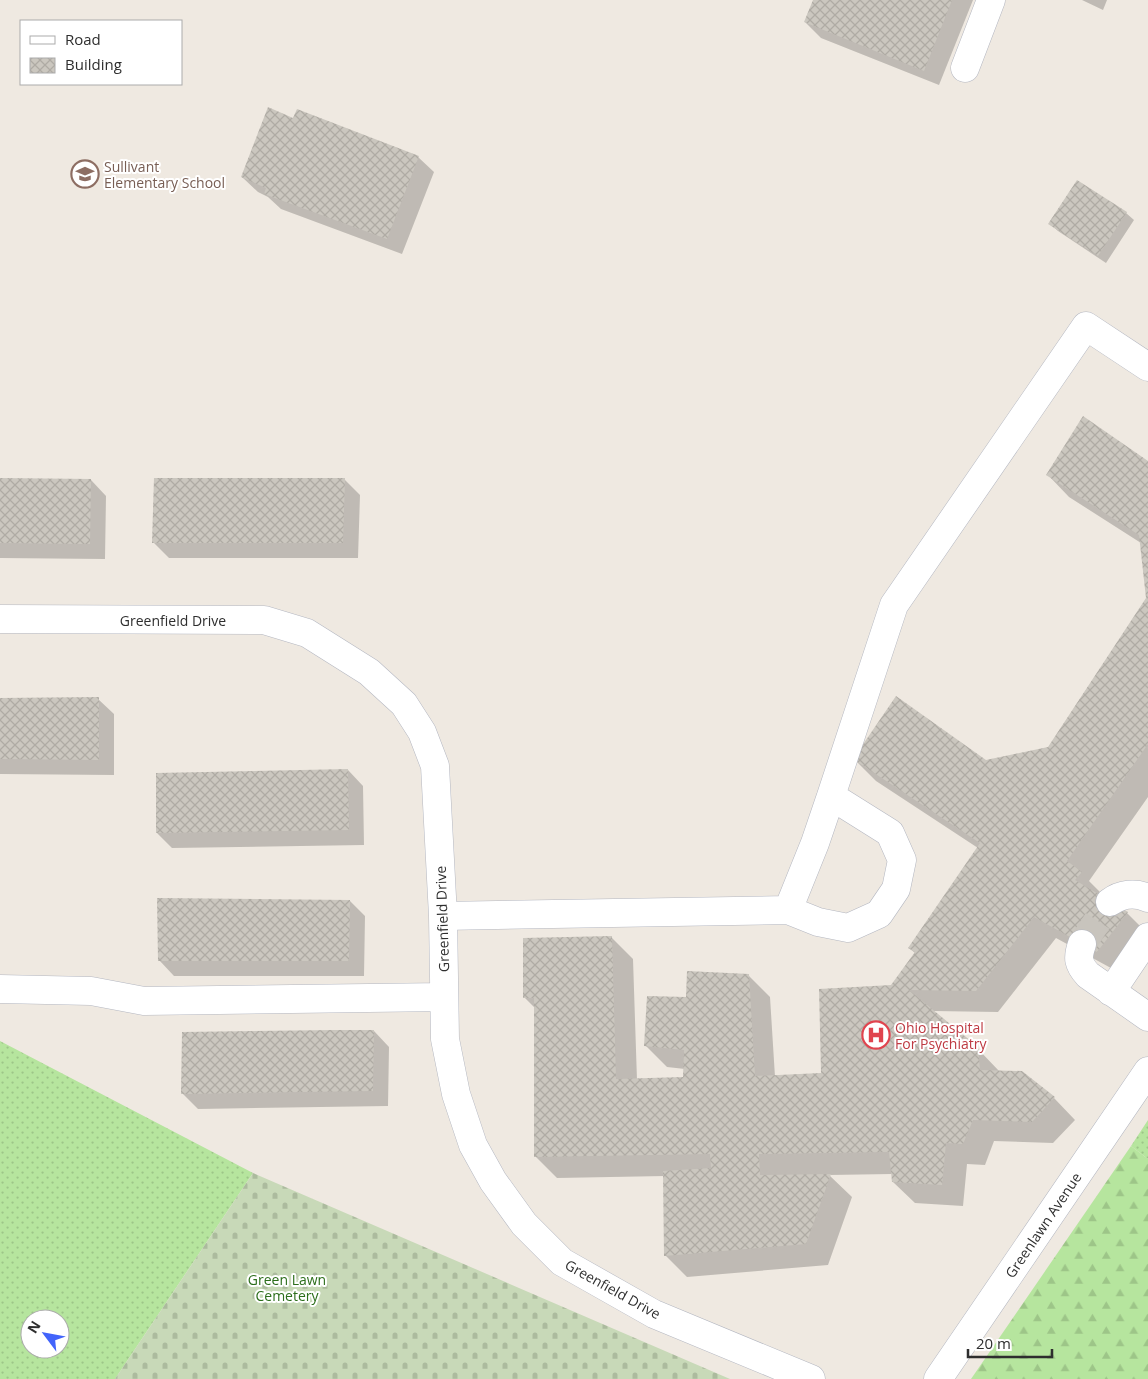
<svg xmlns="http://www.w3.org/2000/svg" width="1148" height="1379" font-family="'Open Sans',sans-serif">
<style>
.grass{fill:url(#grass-dots);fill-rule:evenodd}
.forest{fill:url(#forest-firs)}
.cemetery{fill:url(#cemetery-stones)}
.shadow{fill:#0003}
.building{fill:url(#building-cross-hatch)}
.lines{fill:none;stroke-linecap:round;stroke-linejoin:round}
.minor-tunnel{stroke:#c8c4bd;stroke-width:28;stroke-dasharray:28 14;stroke-linecap:butt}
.minor-casing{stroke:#b4b7c1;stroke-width:29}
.minor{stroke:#fff;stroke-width:28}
.labels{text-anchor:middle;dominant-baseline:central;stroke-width:4;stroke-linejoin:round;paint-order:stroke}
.education-label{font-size:14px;fill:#785e54;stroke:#fff;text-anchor:start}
.street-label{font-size:14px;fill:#2e2e2e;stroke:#fff}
.health-label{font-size:14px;fill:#be3a42;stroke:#fff;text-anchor:start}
.park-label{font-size:14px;fill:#2c6e1b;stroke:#fff}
</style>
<defs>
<pattern id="grass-dots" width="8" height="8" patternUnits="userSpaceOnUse" patternTransform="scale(1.25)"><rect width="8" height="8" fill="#b6e59e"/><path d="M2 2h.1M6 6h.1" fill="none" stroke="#9dc588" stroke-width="1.8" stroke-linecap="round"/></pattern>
<pattern id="forest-firs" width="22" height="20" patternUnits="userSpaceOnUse" patternTransform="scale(1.25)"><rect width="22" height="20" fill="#b6e59e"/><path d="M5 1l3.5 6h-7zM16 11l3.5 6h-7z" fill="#9dc588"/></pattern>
<pattern id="cemetery-stones" width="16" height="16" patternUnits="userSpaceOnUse" patternTransform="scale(1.25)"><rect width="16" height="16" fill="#c8d9b8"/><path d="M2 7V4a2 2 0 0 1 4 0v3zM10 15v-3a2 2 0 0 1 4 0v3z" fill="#acbb9e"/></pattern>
<pattern id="building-cross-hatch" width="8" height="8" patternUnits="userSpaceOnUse" patternTransform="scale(1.25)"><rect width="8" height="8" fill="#cbc7bf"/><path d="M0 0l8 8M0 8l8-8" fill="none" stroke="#afaba4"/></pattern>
</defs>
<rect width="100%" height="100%" fill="#efe9e1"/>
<path class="grass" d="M0,1041l253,132 -138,206h-115zM30,1319h30v30h-30z
M1148,1120v39l-17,-13z"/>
<path class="forest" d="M1131,1146l17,13v220h-177z"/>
<path class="cemetery" d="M253,1173l477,206h-615z"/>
<path class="shadow" d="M814,0h159l-34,85 -118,-47 -16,-16z
M1082,0h25l-4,10z
M294,119l124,38 16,15 -32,82 -121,-45 -13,-12 -10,-5 -16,-15z
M1126,213l8,7 -28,43 -48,-32 -8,-7z
M1148,462v335l-59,84 13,13 -2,3 27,16 21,21 -28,39 -64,-35 -58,74 -65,-1 44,37 23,24 54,26 21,22 -22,23 -59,-2 -9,24 -18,-1 -4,42 -48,-3 -22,-21 -1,-8 -63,1 23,22 -24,68 -141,12 -22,-22v-79l-108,2 -21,-21v-148l-12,-12 87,-60 22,22 4,121 47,-1 1,-10 -18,-2 -21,-21 41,-48 61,-23 22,22 5,80 47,-3 70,-88 23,-33 -6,-5 69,-100 -102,-67 -22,-22 132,2 62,-13 99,-150 -6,-55 -72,-46 -21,-22z
M0,479l91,1 15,16 -1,63 -105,-1z
M344,479l16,16 -2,63h-189l-16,-16z
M0,699h98l16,15v61l-114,-1z
M348,770l15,16 1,59 -192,3 -15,-15z
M350,901l15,15 -1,60h-190l-15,-16z
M374,1031l15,16 -1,59 -190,3 -16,-16z"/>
<path class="building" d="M813,0h139l-28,71 -120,-49z
M268,107l25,11 4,-9 122,47 -32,83 -123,-45 2,-6 -25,-11z
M1077,180l50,32 -29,44 -50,-32z
M1083,416l65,45v283l-81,117 15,11 -7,8 53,32 -31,40 -63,-35 -58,74 -67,-1 69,57 2,23 42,1 33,26 -23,25 -59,-2 -10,24 -17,-1 -4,42 -50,-3 -3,-30 -130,2 1,21 71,-1 -25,70 -142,12 -1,-85 48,-3 -1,-14 -176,3v-159h-11v-60l89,-2 4,143 67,-2 1,-27 -40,-4 3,-50 39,1 1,-26 62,3 6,102 66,-3 -2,-84 72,-4 24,-33 -7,-4 72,-105 -127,-84 43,-63 90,64 62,-13 98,-149 -7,-63 -93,-60z
M0,478l91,1 -1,65 -90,-1z
M154,478h191l-2,65h-191z
M99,697v63l-99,-1v-61z
M348,769l1,61 -193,3v-60z
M157,898l193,2 -1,61h-191z
M333,1030h41l-1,61 -192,3 1,-62z"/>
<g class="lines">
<path class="minor-tunnel" d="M1082,944l28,-42"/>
<g class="minor-casing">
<path id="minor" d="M965,68l26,-68
M0,619l264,1 43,13 62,39 35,32 18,28 13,34 8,150 2,123 11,55 17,51 20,36 31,43 38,38 92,52 157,65
M1110,902c11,-8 25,-10 38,-4
M788,910l30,12 30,6 31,-14 17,-25 6,-29 -12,-27 -59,-37
M443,916l345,-6 27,-67 16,-47 63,-191 192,-279 62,41
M1082,944c-5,14 -4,20 6,31l60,42
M0,989l91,2 53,10 300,-4
M1111,992l37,-55
M938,1379l210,-308"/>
</g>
<use href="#minor" class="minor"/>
</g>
<defs>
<g id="school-ring" transform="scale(1.4375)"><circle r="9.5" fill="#fff" stroke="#8d6e63" stroke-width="1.5"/><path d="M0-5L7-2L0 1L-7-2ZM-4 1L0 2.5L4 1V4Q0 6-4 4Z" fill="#8d6e63"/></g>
<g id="hospital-ring" transform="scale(1.4375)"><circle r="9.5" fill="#fff" stroke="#e0444e" stroke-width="1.5"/><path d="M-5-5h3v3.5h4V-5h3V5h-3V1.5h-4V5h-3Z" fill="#e0444e"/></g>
</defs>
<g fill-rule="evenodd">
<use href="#school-ring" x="85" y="174"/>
<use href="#hospital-ring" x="876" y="1035"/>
</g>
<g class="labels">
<g class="education-label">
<text x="104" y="166">Sullivant<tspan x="104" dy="16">Elementary School</tspan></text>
</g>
<g class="street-label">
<text x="173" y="620">Greenfield Drive</text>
<text transform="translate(442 919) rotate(-92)">Greenfield Drive</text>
<text transform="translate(1043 1225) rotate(-56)">Greenlawn Avenue</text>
<text transform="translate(613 1289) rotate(29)">Greenfield Drive</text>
</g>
<g class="health-label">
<text x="895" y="1027">Ohio Hospital<tspan x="895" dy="16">For Psychiatry</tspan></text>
</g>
<g class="park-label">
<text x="287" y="1279">Green Lawn<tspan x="287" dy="16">Cemetery</tspan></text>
</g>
</g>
<rect x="20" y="20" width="162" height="65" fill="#ffffff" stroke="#ababab"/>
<rect x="30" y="36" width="25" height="8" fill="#ffffff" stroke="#ababab"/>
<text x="65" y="45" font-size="15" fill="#2e2e2e">Road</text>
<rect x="30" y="58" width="25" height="15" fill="url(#building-cross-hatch)" stroke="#ababab"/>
<text x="65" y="70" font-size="15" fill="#2e2e2e">Building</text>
<g transform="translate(45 1334) rotate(302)"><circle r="24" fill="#ffffff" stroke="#ababab"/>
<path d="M0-4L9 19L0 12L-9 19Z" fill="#4264fb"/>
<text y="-8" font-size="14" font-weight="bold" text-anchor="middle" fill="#2e2e2e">N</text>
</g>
<path d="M968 1349v8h84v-8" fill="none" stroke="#2e2e2e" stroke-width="2.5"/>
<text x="976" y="1349" font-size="15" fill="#2e2e2e" stroke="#ffffff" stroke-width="4" paint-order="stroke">20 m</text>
</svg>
